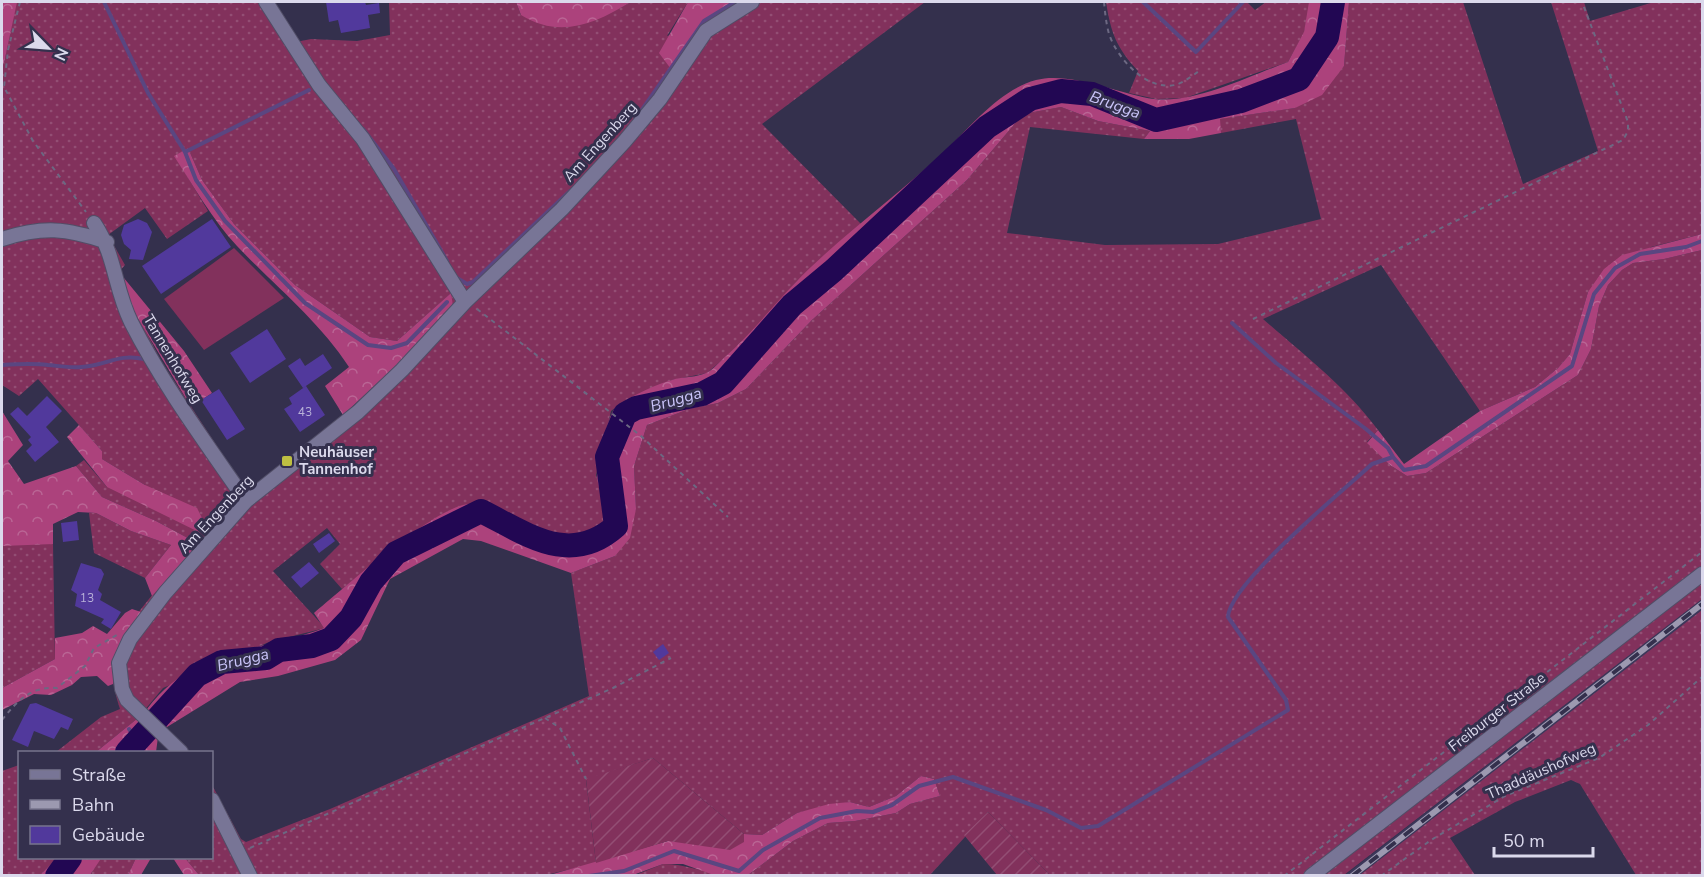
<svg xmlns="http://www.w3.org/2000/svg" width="1704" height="877" font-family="'Nunito Sans',sans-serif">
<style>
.built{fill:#3c375a}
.grass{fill:url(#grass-dots);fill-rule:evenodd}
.forest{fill:url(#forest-crowns)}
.garden{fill:url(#garden-furrows)}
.pitch{fill:#82315c}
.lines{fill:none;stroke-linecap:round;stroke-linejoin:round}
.stream{stroke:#5a4681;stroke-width:4}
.river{stroke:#220753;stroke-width:24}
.building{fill:#51399c}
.minor-casing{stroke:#514e67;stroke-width:16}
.path{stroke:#6c6882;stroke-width:2;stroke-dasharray:4.5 4.5;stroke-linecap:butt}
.minor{stroke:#787596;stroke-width:14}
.rail-casing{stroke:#9c99b0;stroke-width:6}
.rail{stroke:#34304d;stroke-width:4;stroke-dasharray:11;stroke-linecap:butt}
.poi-dot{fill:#bebf42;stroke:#34304d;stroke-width:2}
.labels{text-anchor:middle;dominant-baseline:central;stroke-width:6;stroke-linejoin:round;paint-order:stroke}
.number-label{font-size:12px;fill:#b8b1d8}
.street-label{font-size:15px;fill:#dbd9ec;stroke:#34304d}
.poi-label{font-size:15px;font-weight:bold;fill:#dbd9ec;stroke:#34304d;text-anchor:start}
.water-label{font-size:16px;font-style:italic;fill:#cac4f9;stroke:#34304d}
</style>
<defs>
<pattern id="grass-dots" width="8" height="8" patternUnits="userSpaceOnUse" patternTransform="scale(1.5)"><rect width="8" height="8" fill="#82315c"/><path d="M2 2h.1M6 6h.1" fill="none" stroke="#934e74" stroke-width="1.8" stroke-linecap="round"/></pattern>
<pattern id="forest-crowns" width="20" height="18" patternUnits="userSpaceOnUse" patternTransform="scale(1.5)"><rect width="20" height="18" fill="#ac427c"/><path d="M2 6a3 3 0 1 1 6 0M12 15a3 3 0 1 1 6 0" fill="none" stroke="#ba6695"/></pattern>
<pattern id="garden-furrows" width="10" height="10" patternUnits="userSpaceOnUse" patternTransform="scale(1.5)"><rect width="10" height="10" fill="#82315c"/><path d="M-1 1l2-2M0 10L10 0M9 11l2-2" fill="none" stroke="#934e74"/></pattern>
</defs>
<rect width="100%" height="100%" fill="#34304d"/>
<path class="built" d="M1702,599v11l-112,89 -230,176 -16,1z"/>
<path class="grass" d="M16,2h253l27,40 15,-3 46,2 33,-6 -1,-33h127l5,13 99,-7 11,-6h57l-21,34 39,-13 36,-21h183l-163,122 100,101 -66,57 -45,53 -44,38 -35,7 -52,24 -9,7 -15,64 9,31 -1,18 -11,12 -16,4 -26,-4 -58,-27 -45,2 -39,25 -67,53 -22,-25 20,-20 -13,-16 -54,43 52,57 -56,14 -106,46 -25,30 -42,34h-40l45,-35 19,-8c-5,-16 -9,-29 -6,-46 7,-42 57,-88 85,-119l-43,-23 -54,-24 -26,-31 8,-6 23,27 38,-2 -43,-26v-8l-64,-72 -19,17 -17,-11v-322h2zM188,148l14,32 32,44 61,61 75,52 27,4 53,-47 3,12 -95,97 -111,89 -86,-131 -44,-87 8,-9 -17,-30 37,-27 22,31 41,-28 -33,-55z
M1106,2h141l8,8 11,-8 44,1 -6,30 -16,29 -103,36 -29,1 -27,-6 9,-22c-22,-24 -27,-38 -32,-69z
M1349,2h114l60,182 75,-33 -47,-149h33l6,19 64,-19h48v232l-51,13 -63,45 -18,62 -12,14 -23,19 -55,24 -99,-146 -118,54c40,35 83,68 115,111l-11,12 23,23 17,11 19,-3 152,-98 13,-26 8,-43 9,-21 14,-15 11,-7 31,-4 38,-9v349l-358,276h-294l-62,-63 -58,63h-182l45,-34 35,-18 27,-2 41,-8 14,-9 30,-8 -6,-17 -13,-3 -25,20 -27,11 -19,-5 -53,11 -35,22 -18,-1 -91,-76 -67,22 10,83 -50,12h-347l-14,-17h27v-73l29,54 5,3 84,-33 259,-113 -18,-123 44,-17 21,-47 -2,-43 13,-41 42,-16 29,-6 28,-14 66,-69 155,-140 56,-66 38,-7 37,14 52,10 -6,8 -114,-12 -23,106 98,12 113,-1 103,-25 -25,-100 -75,14 -2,-14 76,-11 49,-42z
M89,513h7l35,18 40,14 -26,33 -51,-25z
M10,544h43l2,115 -53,29v-142z
M1702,610v265h-66l-56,-91 -9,-4 -56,22 -65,36 25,37h-115z
M19,765l1,93h37l-17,17 -38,1v-105z
M99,858h37l-8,17 -38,1z
M663,864c22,0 40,8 62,11l-92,1z"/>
<path class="forest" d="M2,2h15l-13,61h-2z
M516,2h115c-37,22 -71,37 -110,13z
M688,2h54l-36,21 -35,46 -12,-16z
M1309,2h40l-5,64 -22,29 -27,13 -75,11 1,14 -32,6h-45l6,-8 -52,-10 -37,-14 -38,7 -56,66 -155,140 -66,69 -28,14 -29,6 -42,16 -13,41 2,43 -6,29 -15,18 -44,17 -90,-32 -18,-2 -73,40 -29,61 -26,20 -57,16 -38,6 -73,45 -20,-18c48,-63 112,-56 177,-81l-10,-15c30,-25 119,-105 154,-109 37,-3 90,55 125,31 23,-15 6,-38 4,-58 -1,-12 11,-65 20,-71 16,-11 40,-22 58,-27 10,-2 22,-2 31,-6 7,-3 13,-11 19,-16 26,-23 46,-49 70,-74 45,-47 104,-88 152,-134 26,-25 53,-59 89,-69 34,-9 83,14 118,19 41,5 95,-23 134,-37l16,-30z
M188,148l14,32 32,44 61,61 75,52 27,4 54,-48 2,13 -55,58 -55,51 -18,-29 24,-19c-30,-46 -74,-81 -112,-121 -25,-27 -43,-59 -63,-90z
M1702,234v16l-38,9 -31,4 -11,7 -14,15 -9,21 -8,43 -13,26 -152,98 -19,3 -17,-11 -23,-22 11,-13 26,34 76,-53 55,-24 23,-19 12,-14 18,-62 16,-23 18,-14z
M119,272l65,79 28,42 -21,14 -67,-112z
M2,411l21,34 -15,16 16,23 52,-18 26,31 54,24 43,23 -47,52 -7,-18 26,-33 -40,-14 -35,-18 -18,-1 -25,12v20l-51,2z
M79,425l23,26v8l43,26 52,23 5,10 14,10 -9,8 -100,-49 -40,-50z
M132,609l9,3c-16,23 -26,43 -28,72l-5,2 -11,-10 -16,1 -9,8 -21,10 -17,-1 -32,16v-22l53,-29v-21l27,-5 11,-7 14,8 18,-21z
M138,718l20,19 -2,15h-60z
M921,776l13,3 6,17 -30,8 -14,9 -41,8 -27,2 -35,18 -45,34 -37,-1 -28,-10h-20l-30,11 -87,1 122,-35 76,1v-8l18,1 35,-22 32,-9 21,-2 19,5 27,-11z
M57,858h42l1,2 -10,15h-50z
M136,858h15l-10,17h-13z
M173,858h12l14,17h-15z"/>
<path class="garden" d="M653,758l91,76v8l-14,8 -62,-9 -72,22 -10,-84z
M988,812l62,63h-53l-33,-40z"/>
<path class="pitch" d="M234,248l50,50 -80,52 -40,-51z"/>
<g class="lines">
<path class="stream" d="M104,2l44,91 37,59 11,28 29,41 80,82 63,42 23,3 16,-5 40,-41
M1143,2l53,50 47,-50
M639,114l65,-93 31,-19
M363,129l31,40 53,92
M185,152l124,-62
M457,278l10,6 6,-2 97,-91
M1232,323l44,40 90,66 22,19 5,9
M2,365c15,-1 31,-2 46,0 11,1 22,3 33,2 25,-1 37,-14 63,-8
M129,729l8,11
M59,874l2,2
M589,876l35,-5 50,-20 65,20 24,-21 57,-32 37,-7 16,1 19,-7 27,-19 34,-9 93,33 35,18 17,-2 190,-116 -2,-10 -58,-83c1,-33 115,-126 144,-153l21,-7 11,13 22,-4 146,-100 22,-72 21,-26 25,-14 46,-7 16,-6"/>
<path class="river" d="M127,752l70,-77 25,-13 44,-4 13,-8 33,-4 19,-7 20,-21 20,-36 25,-29 85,-42c46,23 89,56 135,15l-9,-69 18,-43 11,-6 66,-14 21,-11 69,-78 42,-35 153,-143 43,-28 31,-8 31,3 64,26 85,-19 58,-22 28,-42 6,-35
M57,876l13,-18"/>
</g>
<path class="building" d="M326,2h39l1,3 13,-2 1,10 -12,2 2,13 -29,5 -3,-13 -9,2z
M138,219l9,4 5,9 -9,28 -14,-1 2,-9 -7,-6 -3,-9 3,-10z
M212,219l19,28 -70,47 -19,-28z
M267,329l19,30 -36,24 -20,-30z
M323,354l9,14 -29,20 -15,-22 12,-8 5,8z
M306,386l19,29 -25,17 -16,-23 8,-5 -3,-6z
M219,389l26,40 -18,11 -26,-40z
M47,396l15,15 -16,16 13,15 -24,20 -9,-11 6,-6 -4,-5 3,-3 -21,-23 8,-7 9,9z
M77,521l2,19 -16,2 -2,-19z
M329,533l6,8 -16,12 -6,-9z
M309,562l10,11 -18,15 -10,-11z
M81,563l20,6 3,5 -6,16 4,4 -2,6 21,12 -10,17 -10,-6 3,-4 -29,-13 2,-12 -6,-4z
M663,644l6,9 -10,7 -6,-8z
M36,703l37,16 -5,11 -7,-3 -7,12 -20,-8 -6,16 -16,-7 18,-36z"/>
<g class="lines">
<g class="minor-casing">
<path id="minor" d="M266,2l53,83 44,54 102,163
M94,223c22,33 20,64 37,99 32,63 75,121 115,179
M2,239c41,-13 64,-11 105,3
M181,752l-54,-52 -5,-11 -3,-26 11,-24 35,-46 81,-92 112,-89 44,-42 63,-68 97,-93 62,-67 36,-43 46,-68 46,-29
M212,800l38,76
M1311,876l391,-302"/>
</g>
<path class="path" d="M20,2l-12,48 -4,37 29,54 53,71
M1104,2c1,10 2,21 5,32 8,24 37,57 66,51 8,-2 17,-9 24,-14
M477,309l164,127 87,81
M1253,319l370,-179 5,-9v-9l-46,-120
M545,718l15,10 26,51
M2,720c15,-19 29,-34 55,-32l28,-22 9,-18 23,-13
M250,848l363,-160 58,-30
M1284,876l418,-324
M1381,876l50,-36 74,-44 94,-38 49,-33 54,-48"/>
<use href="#minor" class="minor"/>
<g class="rail-casing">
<path id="rail" d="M1352,876l350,-272"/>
</g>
<use href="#rail" class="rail"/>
</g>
<rect class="poi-dot" x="281" y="455" width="12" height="12" rx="3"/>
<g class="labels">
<g class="number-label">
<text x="305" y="412">43</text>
<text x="87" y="598">13</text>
</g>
<g class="street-label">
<text transform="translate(600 142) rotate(-48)">Am Engenberg</text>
<text transform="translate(173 359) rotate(59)">Tannenhofweg</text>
<text transform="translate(216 514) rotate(-47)">Am Engenberg</text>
<text transform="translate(1497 712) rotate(-38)">Freiburger Straße</text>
<text transform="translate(1541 771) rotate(-24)">Thaddäushofweg</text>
</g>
<g class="poi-label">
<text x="299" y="452">Neuhäuser<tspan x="299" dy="17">Tannenhof</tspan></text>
</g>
<g class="water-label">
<text transform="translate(1115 105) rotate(20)">Brugga</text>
<text transform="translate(676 400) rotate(-16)">Brugga</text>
<text transform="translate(243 660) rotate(-14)">Brugga</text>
</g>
</g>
<rect width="1704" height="877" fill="none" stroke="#dbd9ec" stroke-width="6"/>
<rect x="18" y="751" width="195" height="108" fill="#34304d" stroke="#77748d" stroke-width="1.5"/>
<rect x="30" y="770" width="30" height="9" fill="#787596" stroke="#77748d" stroke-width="1.5"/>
<text x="72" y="781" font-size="18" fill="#dbd9ec">Straße</text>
<rect x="30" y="800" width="30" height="9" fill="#9c99b0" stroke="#77748d" stroke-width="1.5"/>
<text x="72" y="811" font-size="18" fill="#dbd9ec">Bahn</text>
<rect x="30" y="826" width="30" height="18" fill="#51399c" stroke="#77748d" stroke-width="1.5"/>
<text x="72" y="841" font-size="18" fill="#dbd9ec">Gebäude</text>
<g transform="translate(48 48) rotate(115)" stroke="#34304d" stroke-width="4.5" paint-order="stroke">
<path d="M0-4.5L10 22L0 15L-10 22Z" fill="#dbd9ec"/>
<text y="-9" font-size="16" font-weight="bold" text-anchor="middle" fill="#dbd9ec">N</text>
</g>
<path d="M1494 847v9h99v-9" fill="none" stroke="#dbd9ec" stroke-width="3"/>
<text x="1503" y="847" font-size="18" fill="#dbd9ec" stroke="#34304d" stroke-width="4.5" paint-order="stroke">50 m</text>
</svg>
